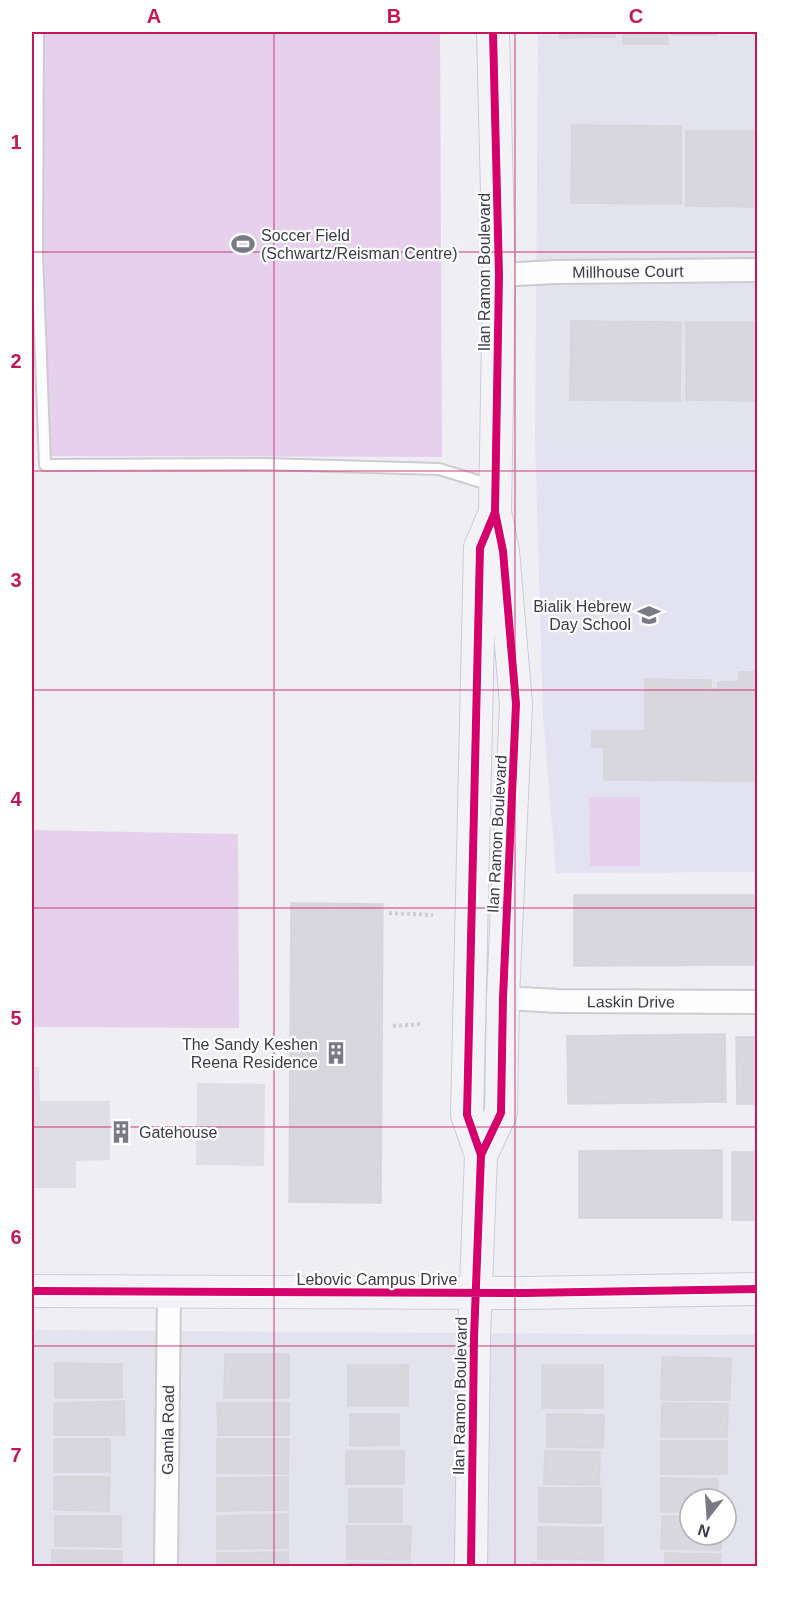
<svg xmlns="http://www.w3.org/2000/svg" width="789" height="1598" font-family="Helvetica,sans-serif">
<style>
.residential{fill:#e3e3ed;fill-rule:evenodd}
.education{fill:#e3e2f0}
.green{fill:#e5d1ec}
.parking{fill:#dedee4}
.building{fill:#d7d7dd;stroke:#d5d5db;stroke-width:1.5}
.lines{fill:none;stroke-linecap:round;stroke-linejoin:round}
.lane-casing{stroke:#ccccd1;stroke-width:14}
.street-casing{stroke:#ccccd1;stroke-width:26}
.secondary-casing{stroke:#ccccd8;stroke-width:34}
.path{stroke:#cdcdd3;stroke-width:4;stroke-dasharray:3 3;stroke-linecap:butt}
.lane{stroke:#fdfdfd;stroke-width:10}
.street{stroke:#fdfdfd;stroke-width:22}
.secondary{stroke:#f2f2f7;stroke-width:32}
.cycleway-casing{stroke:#fff;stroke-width:11}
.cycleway{stroke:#d6006c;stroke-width:8}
.grid{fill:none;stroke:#c2185b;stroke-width:1.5;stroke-opacity:0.55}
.labels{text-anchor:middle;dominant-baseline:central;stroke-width:4.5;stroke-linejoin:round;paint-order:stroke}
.poi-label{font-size:16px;fill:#3a3b4a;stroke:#fff;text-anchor:start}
.street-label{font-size:16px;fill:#3a3b4a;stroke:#fff}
.neatline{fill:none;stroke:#c2185b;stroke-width:2}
.grid-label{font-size:20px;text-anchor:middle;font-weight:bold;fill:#c2185b}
</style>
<rect width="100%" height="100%" fill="#efeff3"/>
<path class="residential" d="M538,32h219v407l-222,-2z
M32,1330l725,5v231h-725zM690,1499h36v36h-36z"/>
<path class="education" d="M535,437l222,2v433l-201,1 -13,-156z"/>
<path class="green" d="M40,32h400l2,425 -394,-1z
M589,797h51v69h-50z
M32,830l206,4 1,194 -207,-1z"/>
<path class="parking" d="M32,1067h7l1,34h70v59l-34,1v27h-44z
M197,1083l68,1 -1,82 -68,-1z"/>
<path class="building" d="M560,32h55v5l-55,1z
M623,32h44l1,12h-45z
M672,32h45v3h-45z
M572,125l109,1v78l-110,-1z
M686,131h72v76l-72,-1z
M571,321l110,1 -1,79 -110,-1z
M686,322h72v79l-72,-1z
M739,672h19v109l-154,-1v-33h-12v-16h53v-52l66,1v9h7v-7l21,-1z
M574,895h180v70l-180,1z
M291,903l92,1 -2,299 -92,-1z
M725,1034l1,68 -158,2 -1,-68z
M736,1037h22v67h-21z
M117,1126h8l-1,11h-7z
M722,1150v68h-143v-67z
M732,1152h26v68h-26z
M225,1354h64v44h-65z
M662,1357l69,1 -1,42h-69z
M55,1363l67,1v34h-67z
M348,1365h60v41h-60z
M542,1365h61v43h-61z
M124,1401l1,34h-71v-32z
M217,1403h72v32h-71z
M662,1403l66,1 -1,33h-66z
M350,1414h49v31l-49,1z
M547,1414l57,1 -1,33 -56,-1z
M54,1439h56v33h-56z
M217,1439h72l-1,35 -71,-1z
M661,1441h66v33h-66z
M346,1451h58v33h-58z
M545,1451l55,1 -1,33 -55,-1z
M54,1477h56l-1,34 -55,-1z
M288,1477v33l-71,1v-33z
M661,1478l57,1 -1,20h-27v13h-29z
M539,1488h62v35l-62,-1z
M349,1489h53v33h-53z
M288,1514v34l-71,1v-33z
M55,1516h66v31l-66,-1z
M662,1516h28v19h31v15l-60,-1z
M347,1526h64l-1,34 -63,-1z
M538,1527l65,1v32l-65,-1z
M52,1550l70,1v15h-70z
M288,1552v14h-71v-13z
M665,1553l56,1 -1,12h-55z
M346,1563h65v3h-65z
M531,1563l72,1v2h-72z"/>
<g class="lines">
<g class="lane-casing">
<path id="lane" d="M38,32l-1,221 8,212 220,-1 174,5 52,16"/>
</g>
<g class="street-casing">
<g id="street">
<path id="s1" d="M499,275l57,-3 202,-2"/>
<path id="s2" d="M503,998l55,3 200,1"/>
<path id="s3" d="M166,1566l3,-274"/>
</g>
</g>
<g class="secondary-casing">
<path id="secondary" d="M481,1155l20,-42 2,-115 13,-294 -13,-153 -8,-39 4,-237 -6,-243
M32,1291l492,2 234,-4
M471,1566l3,-228 7,-183 -14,-40 13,-567 15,-36"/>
</g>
<path class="path" d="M389,913l44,2
M393,1026l28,-2"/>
<use href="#lane" class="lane"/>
<use href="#street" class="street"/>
<use href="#secondary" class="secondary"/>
<g class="cycleway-casing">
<path id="cycleway" d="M481,1155l20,-42 2,-115 13,-294 -13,-153 -8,-39 4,-237 -6,-243
M32,1291l492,2 234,-4
M471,1566l3,-228 7,-183 -14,-40 13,-567 15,-36"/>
</g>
<use href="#cycleway" class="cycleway"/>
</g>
<path class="grid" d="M274,32v1534M515,32v1534M32,252h726M32,471h726M32,690h726M32,908h726M32,1127h726M32,1346h726"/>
<defs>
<g id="stadium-bare" transform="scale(1.8)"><path d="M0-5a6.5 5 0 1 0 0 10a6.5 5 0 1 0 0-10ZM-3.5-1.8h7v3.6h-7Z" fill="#797a85" stroke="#fff" stroke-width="2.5" paint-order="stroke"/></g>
<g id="school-bare" transform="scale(1.8)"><path d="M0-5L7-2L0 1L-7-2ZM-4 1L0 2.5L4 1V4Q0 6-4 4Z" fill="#797a85" stroke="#fff" stroke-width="2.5" paint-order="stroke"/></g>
<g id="building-bare" transform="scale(1.8)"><path d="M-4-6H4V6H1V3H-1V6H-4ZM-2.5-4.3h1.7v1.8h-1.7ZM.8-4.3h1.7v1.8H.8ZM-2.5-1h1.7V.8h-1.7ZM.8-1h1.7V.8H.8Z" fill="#797a85" stroke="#fff" stroke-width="2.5" paint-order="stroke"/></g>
</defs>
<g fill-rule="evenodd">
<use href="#stadium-bare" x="243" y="244"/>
<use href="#school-bare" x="649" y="615"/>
<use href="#building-bare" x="336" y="1053"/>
<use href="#building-bare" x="121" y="1132"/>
</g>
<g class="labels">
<g class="poi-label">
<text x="261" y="235">Soccer Field<tspan x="261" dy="18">(Schwartz/Reisman Centre)</tspan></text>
<text x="631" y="606" text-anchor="end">Bialik Hebrew<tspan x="631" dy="18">Day School</tspan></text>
<text x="318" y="1044" text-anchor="end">The Sandy Keshen<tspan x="318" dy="18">Reena Residence</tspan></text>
<text x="139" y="1132">Gatehouse</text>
</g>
<g class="street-label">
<text stroke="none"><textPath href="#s1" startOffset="129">Millhouse Court</textPath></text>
<text transform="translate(484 272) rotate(-90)">Ilan Ramon Boulevard</text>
<text transform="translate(497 834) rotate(-87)">Ilan Ramon Boulevard</text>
<text stroke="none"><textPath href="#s2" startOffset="128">Laskin Drive</textPath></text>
<text x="377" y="1279">Lebovic Campus Drive</text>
<text transform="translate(460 1396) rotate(-89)">Ilan Ramon Boulevard</text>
<text stroke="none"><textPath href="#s3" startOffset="136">Gamla Road</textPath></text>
</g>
</g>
<rect width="789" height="1598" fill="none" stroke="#ffffff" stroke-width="66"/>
<g transform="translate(708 1517) rotate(197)"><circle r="28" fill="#ffffff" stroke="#b0b1b7" stroke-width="1.5"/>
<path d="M0-4.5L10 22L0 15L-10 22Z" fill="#797a85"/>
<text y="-9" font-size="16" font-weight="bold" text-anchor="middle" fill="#3a3b4a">N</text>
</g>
<rect x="33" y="33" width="723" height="1532" class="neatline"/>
<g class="grid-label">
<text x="154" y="23">A</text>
<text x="394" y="23">B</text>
<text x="636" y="23">C</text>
<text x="16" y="149">1</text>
<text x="16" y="368">2</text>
<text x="16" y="587">3</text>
<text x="16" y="806">4</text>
<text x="16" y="1025">5</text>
<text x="16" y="1244">6</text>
<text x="16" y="1462">7</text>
</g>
</svg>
